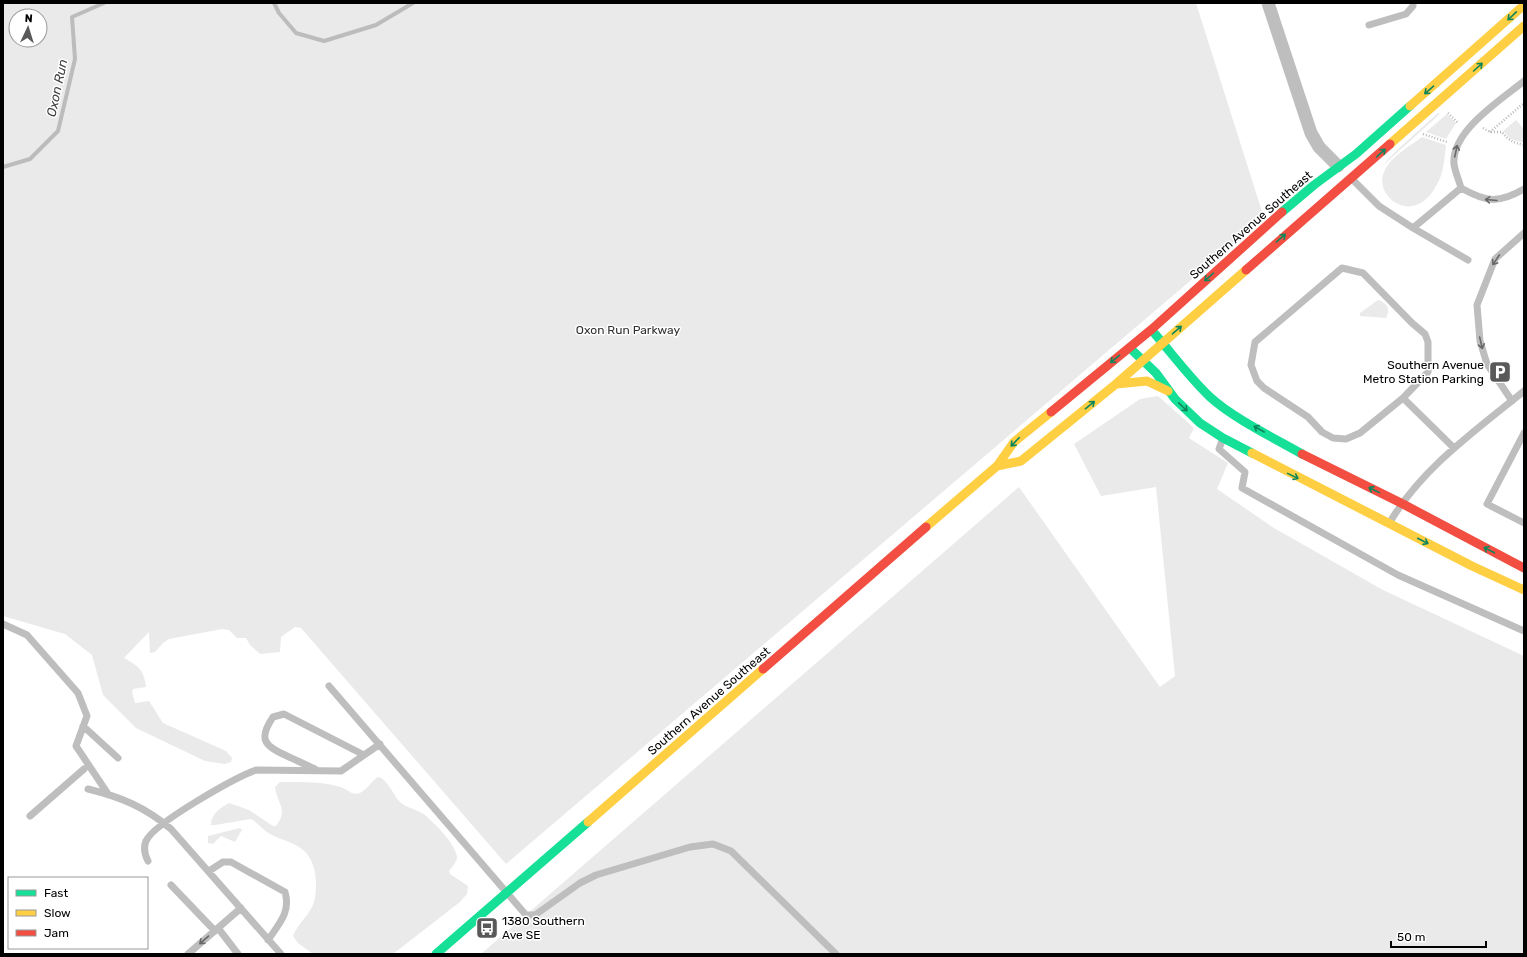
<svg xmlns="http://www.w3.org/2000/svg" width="1527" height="957" font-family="Rubik,sans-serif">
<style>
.green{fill:#eaeaea;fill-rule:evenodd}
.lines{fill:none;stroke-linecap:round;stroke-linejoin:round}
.stream{stroke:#bcbcbc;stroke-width:4}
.path{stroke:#b8b8b8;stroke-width:2.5;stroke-dasharray:1 2;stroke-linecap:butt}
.lane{stroke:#bebebe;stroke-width:7}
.street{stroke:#bebebe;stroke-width:13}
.fast{stroke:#16e098;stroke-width:9}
.slow{stroke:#ffcf43;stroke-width:9}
.jam{stroke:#f24e42;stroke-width:9}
.oneway{stroke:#0d865b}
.oneway2{stroke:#686868}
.labels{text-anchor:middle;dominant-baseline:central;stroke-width:3;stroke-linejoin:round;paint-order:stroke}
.street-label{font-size:12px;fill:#000;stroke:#fff}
.park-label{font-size:12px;fill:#303030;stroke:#fff}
.poi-label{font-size:12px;fill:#000;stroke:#fff;text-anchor:end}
.water-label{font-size:13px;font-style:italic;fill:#414141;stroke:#fff}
</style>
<rect width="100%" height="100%" fill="#fff"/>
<path class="green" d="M3,3h1193l68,215 -758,646 -205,-236 -6,-1 -14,10 -1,15 -20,2 -10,-9 -4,-7h-9l-8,-8 -7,-1 -53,10 -6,4 -8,9 -5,1 -1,-21 -25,26c14,8 20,11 22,29l-13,2 -1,3 3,11 14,-2 14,22 63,28 6,7 -1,4 -6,2 -20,-3 -69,-33 -33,-33 -11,-40 -27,-21 -62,-18zM16,16h24v24h-24z
M1438,113l2,1 -60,54 16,-17z
M1447,114l9,9 -10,16 -20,-7z
M1516,120l8,9v14l-13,-4 -8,-8z
M1422,137l24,8c-2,14 -2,29 -10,41 -4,8 -11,16 -20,19 -19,7 -40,-14 -32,-33 6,-15 26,-26 38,-35z
M1378,300c9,3 13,9 8,18l-26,-2v-3z
M1158,396l36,32 -5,10 39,25 -11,26 57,39 109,62 141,66v298h-1043l538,-467 141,200 15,-11 -19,-189 -55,9 -27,-52 66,-45z
M378,777c10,2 15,18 22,25 7,6 15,7 22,11 9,6 36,33 35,45 -1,5 -5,9 -8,13l1,3 18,12 -1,8 -7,8 -67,52h-80l-15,-11 -5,-7c5,-13 17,-21 21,-34 4,-16 3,-41 -11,-52 -9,-8 -22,-10 -33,-16 -8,-5 -12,-11 -19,-15l-36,6h-4c0,-11 9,-17 18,-22l20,7 24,16h3c13,-17 1,-22 -1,-39l5,-5c19,0 42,-1 60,5 8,2 11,9 20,6 7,-3 11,-12 18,-16z
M240,828l2,2 -7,12 -14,-6 -8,8 -5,-1v-7z"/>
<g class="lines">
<path class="stream" d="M274,3l5,10 17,20 28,8 52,-16 37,-22
M3,167l27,-8 28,-28 17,-72 -3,-42 32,-14"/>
<path class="path" d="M1448,113l10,10
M1483,128l7,4h12c6,8 12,11 22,13
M1490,132l34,-29
M1423,134l24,8"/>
<path class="lane" d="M1369,25l37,-11 7,-8v-3
M1524,81c-22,18 -73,50 -70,83 1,8 5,16 7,24 25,14 37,16 63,1
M1351,178l28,28 34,22 48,-40
M1413,228l55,32
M1403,398l25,-26v-30l-3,-8 -13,-11 -49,-50 -21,-5 -87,74 -4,23 6,16 7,7 44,29 14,15 11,6 13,1 14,-6 43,-35 51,50
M1512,401l-25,-37 -7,-23 -3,-36 18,-46 29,-26
M1524,433l-37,71 37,19
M1223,438l-4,11 26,23 -3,16 156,87 126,56
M1390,522c32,-54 86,-92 134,-131
M3,624l24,11 51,58 9,23 -11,30 32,48
M329,686l197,229h9l45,-32 16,-8 94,-28 23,-3 18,7 105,103
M83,726l35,32
M315,769c-9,-4 -19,-9 -28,-13 -23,-10 -29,-17 -14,-39l11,-3 80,41
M88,789c33,8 57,18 83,40l110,125
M30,816l54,-47
M148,861c-3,-6 -5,-13 -2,-20 8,-18 90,-64 110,-71l85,1 39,-27
M209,871l14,-9h8l54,30c6,20 -6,32 -17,48
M171,885l44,46
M218,928l20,26
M188,954l53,-46"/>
<path class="street" d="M1268,3l43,130 8,14 19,19"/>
<path class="fast" d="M1282,212l32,-27 42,-31 54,-48
M1155,334c18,21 35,44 55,63 23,21 64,41 92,57
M1133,351l23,22 19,26 25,24 23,15 29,15
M436,954l152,-132"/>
<path class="slow" d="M1410,106l114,-101
M1390,144l134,-118
M1116,384l31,-3 21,10
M1252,453l220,113 52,24
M997,466l24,-5 95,-77 130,-114
M926,527l71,-61 17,-24 37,-30
M588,822l175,-153"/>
<path class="jam" d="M1246,270l144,-126
M1051,412l101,-83 130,-117
M1302,454l99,49 123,65
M763,669l163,-142"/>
</g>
<defs><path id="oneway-shaft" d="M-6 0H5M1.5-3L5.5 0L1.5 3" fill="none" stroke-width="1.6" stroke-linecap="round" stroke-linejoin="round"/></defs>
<g class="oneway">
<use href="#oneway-shaft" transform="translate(1512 16) rotate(136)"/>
<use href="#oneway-shaft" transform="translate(1478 67) rotate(-42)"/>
<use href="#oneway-shaft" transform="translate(1429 90) rotate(139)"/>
<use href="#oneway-shaft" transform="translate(1381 153) rotate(-42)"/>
<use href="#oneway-shaft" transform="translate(1281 238) rotate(-41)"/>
<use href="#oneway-shaft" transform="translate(1209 277) rotate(138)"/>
<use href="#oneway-shaft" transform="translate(1177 330) rotate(-41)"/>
<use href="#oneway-shaft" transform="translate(1115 359) rotate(141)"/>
<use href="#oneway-shaft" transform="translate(1090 405) rotate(-39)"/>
<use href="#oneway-shaft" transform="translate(1183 407) rotate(44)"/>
<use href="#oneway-shaft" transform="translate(1259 429) rotate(-150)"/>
<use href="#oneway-shaft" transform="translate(1015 442) rotate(134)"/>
<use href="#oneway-shaft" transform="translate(1293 476) rotate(26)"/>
<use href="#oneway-shaft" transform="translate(1374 490) rotate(-154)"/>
<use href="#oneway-shaft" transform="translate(1423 541) rotate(27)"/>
<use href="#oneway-shaft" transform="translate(1489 550) rotate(-152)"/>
</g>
<g class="oneway2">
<use href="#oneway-shaft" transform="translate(1456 151) rotate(-78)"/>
<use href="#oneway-shaft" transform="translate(1491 200) rotate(-175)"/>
<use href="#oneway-shaft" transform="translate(1496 260) rotate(124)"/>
<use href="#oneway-shaft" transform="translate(1481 343) rotate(77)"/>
<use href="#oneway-shaft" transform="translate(204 940) rotate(139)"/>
</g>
<defs>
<g id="parking-square" transform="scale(1.15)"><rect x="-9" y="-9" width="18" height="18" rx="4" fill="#595959" stroke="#fff"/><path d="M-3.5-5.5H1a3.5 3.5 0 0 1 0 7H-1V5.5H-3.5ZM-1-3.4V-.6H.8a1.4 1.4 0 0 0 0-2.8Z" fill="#fff"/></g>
<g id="bus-square" transform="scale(1.15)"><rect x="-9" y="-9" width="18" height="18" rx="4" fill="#595959" stroke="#fff"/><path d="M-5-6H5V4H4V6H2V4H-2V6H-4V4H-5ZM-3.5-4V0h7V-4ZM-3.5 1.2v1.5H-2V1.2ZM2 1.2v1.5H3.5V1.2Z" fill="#fff"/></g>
</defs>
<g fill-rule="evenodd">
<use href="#parking-square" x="1500" y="372"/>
<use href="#bus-square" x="487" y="928"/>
</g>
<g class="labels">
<g class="street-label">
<text transform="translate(1251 225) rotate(-41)">Southern Avenue Southeast</text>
<text transform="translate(709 701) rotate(-41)">Southern Avenue Southeast</text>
</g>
<g class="park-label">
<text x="628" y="330">Oxon Run Parkway</text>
</g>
<g class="poi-label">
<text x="1484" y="365">Southern Avenue<tspan x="1484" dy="14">Metro Station Parking</tspan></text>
<text x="502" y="921" text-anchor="start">1380 Southern<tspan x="502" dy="14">Ave SE</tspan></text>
</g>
<g class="water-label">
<text transform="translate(57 88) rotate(-78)">Oxon Run</text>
</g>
</g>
<rect width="1527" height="957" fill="none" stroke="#000000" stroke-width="8"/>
<rect x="8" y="877" width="140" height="72" fill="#ffffff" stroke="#999999"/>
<rect x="16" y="890" width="20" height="6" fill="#16e098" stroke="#999999"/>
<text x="44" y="897" font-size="12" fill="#000000">Fast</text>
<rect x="16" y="910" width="20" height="6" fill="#ffcf43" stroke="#999999"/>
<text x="44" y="917" font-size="12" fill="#000000">Slow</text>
<rect x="16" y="930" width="20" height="6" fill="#f24e42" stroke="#999999"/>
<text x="44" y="937" font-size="12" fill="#000000">Jam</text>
<g transform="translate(28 28) rotate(4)"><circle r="19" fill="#ffffff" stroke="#999999"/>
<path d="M0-3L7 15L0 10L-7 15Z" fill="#595959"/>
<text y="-6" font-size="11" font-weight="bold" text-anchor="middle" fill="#000000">N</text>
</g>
<path d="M1391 941v6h95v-6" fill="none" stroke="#000000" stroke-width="2"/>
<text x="1397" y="941" font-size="12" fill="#000000" stroke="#ffffff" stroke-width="3" paint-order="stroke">50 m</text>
</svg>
